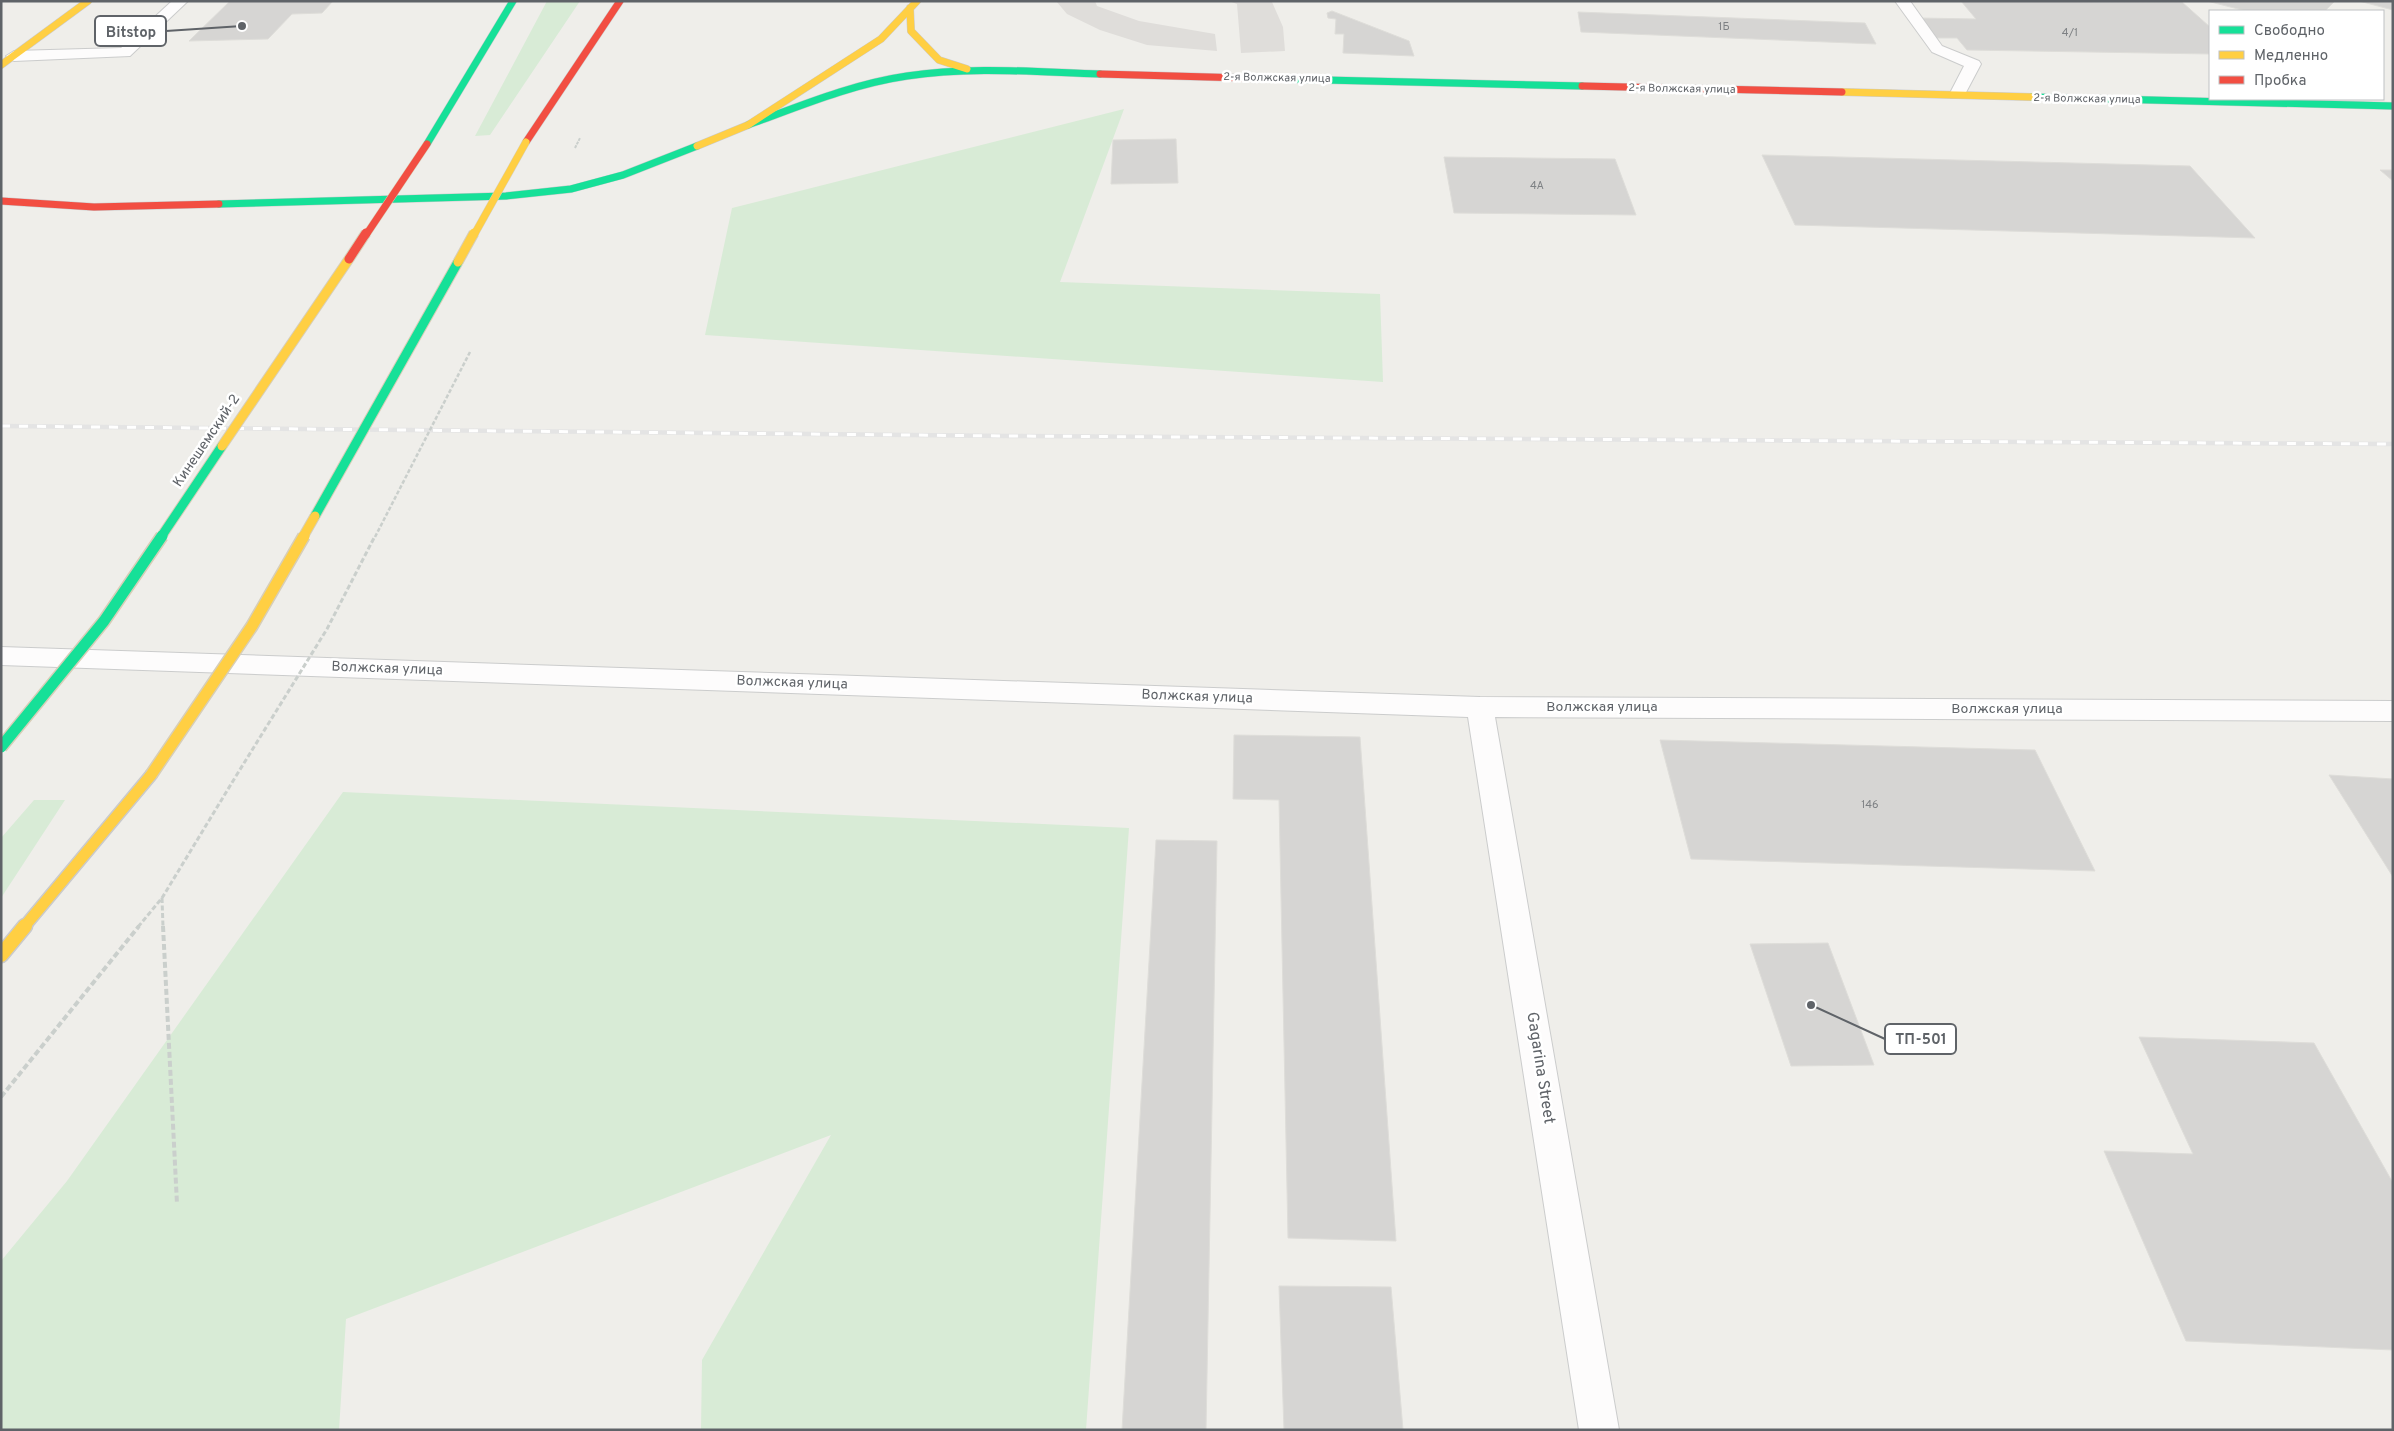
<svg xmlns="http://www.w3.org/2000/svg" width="2394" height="1431" font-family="Overpass,sans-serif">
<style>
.industrial{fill:#dfddda}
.green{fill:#d8ebd6}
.building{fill:#d6d5d3;stroke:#deddd9}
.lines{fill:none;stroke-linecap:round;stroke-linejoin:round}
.lane-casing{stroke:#cbcccc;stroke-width:2}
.street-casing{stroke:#cbcccc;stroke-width:2}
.fast-casing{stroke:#cacacb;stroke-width:8}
.slow-far2-casing{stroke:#cacacb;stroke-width:8}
.slow-far1-casing{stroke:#cacacb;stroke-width:14}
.slow-casing{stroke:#cacacb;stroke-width:17}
.jam-casing{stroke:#cacacb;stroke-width:8}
.path-far1{stroke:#cacfcc;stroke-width:3;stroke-dasharray:5 2.5;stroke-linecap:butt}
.path{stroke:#cacfcc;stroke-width:4;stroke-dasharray:6 3;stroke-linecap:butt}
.lane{fill:#fdfcfc;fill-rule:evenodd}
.street{fill:#fdfcfc;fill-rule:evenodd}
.fast{stroke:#16e098;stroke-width:7}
.slow-far2{stroke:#ffcf43;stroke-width:7}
.slow-far1{stroke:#ffcf43;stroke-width:11}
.slow{stroke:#ffcf43;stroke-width:14}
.jam{stroke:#f24e42;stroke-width:7}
.rail-casing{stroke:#e4e4e4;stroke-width:4.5}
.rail{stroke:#fff;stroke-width:3;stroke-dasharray:9;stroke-linecap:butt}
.fast-bridge-far1-casing{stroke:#d7ceb8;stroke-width:11;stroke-linecap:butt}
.fast-bridge-casing{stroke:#d7ceb8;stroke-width:14;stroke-linecap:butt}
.slow-bridge-far2-casing{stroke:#d7ceb8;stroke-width:8;stroke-linecap:butt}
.slow-bridge-far1-casing{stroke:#d7ceb8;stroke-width:11;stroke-linecap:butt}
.slow-bridge-casing{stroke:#d7ceb8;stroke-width:14;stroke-linecap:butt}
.jam-bridge-far1-casing{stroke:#d7ceb8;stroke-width:8;stroke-linecap:butt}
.jam-bridge-casing{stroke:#d7ceb8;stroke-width:11;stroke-linecap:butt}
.path-bridge-far2{stroke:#cacfcc;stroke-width:2;stroke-dasharray:3 1;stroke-linecap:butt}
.path-bridge-far1{stroke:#cacfcc;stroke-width:2.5;stroke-dasharray:4 2;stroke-linecap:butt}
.path-bridge{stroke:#cacfcc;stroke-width:3;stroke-dasharray:5 2.5;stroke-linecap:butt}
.fast-bridge-far1{stroke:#16e098;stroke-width:9}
.fast-bridge{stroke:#16e098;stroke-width:11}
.slow-bridge-far2{stroke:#ffcf43;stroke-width:7}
.slow-bridge-far1{stroke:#ffcf43;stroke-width:9}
.slow-bridge{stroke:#ffcf43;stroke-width:11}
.jam-bridge-far1{stroke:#f24e42;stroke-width:7}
.jam-bridge{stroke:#f24e42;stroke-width:9}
.labels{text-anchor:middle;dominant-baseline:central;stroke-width:5;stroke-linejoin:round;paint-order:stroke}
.number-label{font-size:11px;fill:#7e8184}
.far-street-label{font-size:11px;fill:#5f6368;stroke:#fff}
.street-label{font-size:14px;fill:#5f6368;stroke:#fff}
.near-street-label{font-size:16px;fill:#5f6368;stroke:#fff}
.leader{fill:none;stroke:#5f6368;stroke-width:2}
.callout-dot{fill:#5f6368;stroke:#fff;stroke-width:2}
.callout{fill:#fff;stroke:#5f6368;stroke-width:2}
.callout-label{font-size:15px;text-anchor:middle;font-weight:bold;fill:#5f6368}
</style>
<rect width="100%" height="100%" fill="#efeeea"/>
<path class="industrial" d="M1056,1h39l2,5 42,15 76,13 2,17 -70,-6 -47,-15 -33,-16z
M1229,1l43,1 11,25 2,24 -44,2 -4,-49z"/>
<path class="green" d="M547,1h33l-90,134 -15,1z
M1124,109l-64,173 320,12 3,88 -678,-47 27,-127z
M343,792l786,36 -43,602h-385l1,-70 129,-225 -485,184 -7,111h-338v-169l66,-80z
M34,800h31l-64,98v-60z"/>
<path class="building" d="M230,1h103l-11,12 -30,1 -24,25 -79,2z
M1961,1l221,1 28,25v27l-243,-4 -10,-12h-23l-16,-20 58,1z
M2207,1h128l-10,10h-79z
M2359,1h34v9z
M1332,11l77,30 5,15 -71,-3 1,-19h-9l1,-15 -8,-1 -1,-5z
M1578,12l287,11 11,21 -295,-12z
M1176,139l2,44 -67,1 2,-44z
M1762,155l428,11 65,72 -460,-13z
M1444,157l171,2 21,56 -182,-2z
M2380,170h13v11z
M1234,735l126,2 36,504 -108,-3 -9,-438 -46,-1z
M1660,740l375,10 60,121 -404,-12z
M2329,775l64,4v98z
M1156,840l61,1 -11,589h-84z
M1828,943l46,122 -83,1 -41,-122z
M2139,1037l175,6 79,140v167l-207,-9 -82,-190 89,3z
M1279,1286l112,1 12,143h-119z"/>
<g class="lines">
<g class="lane-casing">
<path id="lane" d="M172,1h16l-58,55 -116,5 -8,-5 8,-5 107,-3z
M1895,1h15l32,45 37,15 2,3 -18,34h-12l-2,-3 15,-29 -32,-14z"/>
</g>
<g class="street-casing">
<path id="street" d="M1,647l1479,50 913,4v20l-898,-4 124,713h-40l-111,-713 -1467,-52z"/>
</g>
<g class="fast-casing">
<path id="fast" d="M1282,79l300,7
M2032,97l361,9
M748,125c52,-19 104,-41 159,-49 64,-10 129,-4 193,-2
M427,144l86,-143
M219,204l287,-8 65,-7 52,-14 74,-29"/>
</g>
<g class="slow-far2-casing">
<path id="slow-far2" d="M910,8l1,23 28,29 28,9
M1,65l87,-64
M1842,92l190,5
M697,146l51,-21 133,-86 36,-38"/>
</g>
<g class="slow-far1-casing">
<path id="slow-far1" d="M24,927l127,-152"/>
</g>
<g class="slow-casing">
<path id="slow" d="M1,955l24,-29"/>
</g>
<g class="jam-casing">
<path id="jam" d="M1100,74l182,5
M1582,86l260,6
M526,142l94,-141
M1,201l93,6 125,-3"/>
</g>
<path class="path-far1" d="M162,898l1,29
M138,927l24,-29 74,-122"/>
<path class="path" d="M163,926l14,278
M1,1097l138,-171"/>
<use href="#lane" class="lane"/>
<use href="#street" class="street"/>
<use href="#fast" class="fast"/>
<use href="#slow-far2" class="slow-far2"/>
<use href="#slow-far1" class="slow-far1"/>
<use href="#slow" class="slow"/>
<use href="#jam" class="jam"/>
<g class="rail-casing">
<path id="rail" d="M1,426l1006,10 1386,8"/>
</g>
<use href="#rail" class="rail"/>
<g class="fast-bridge-far1-casing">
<path id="fast-bridge-far1" d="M315,516l143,-254
M161,537l61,-91"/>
</g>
<g class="fast-bridge-casing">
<path id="fast-bridge" d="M1,747l103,-126 58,-85"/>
</g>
<g class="slow-bridge-far2-casing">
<path id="slow-bridge-far2" d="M474,235l52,-93"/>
</g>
<g class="slow-bridge-far1-casing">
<path id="slow-bridge-far1" d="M458,262l16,-29
M222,446l127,-187
M303,537l12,-21"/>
</g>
<g class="slow-bridge-casing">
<path id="slow-bridge" d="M151,775l101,-149 52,-90"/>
</g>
<g class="jam-bridge-far1-casing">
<path id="jam-bridge-far1" d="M366,235l61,-91"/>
</g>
<g class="jam-bridge-casing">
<path id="jam-bridge" d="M349,259l17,-26"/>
</g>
<path class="path-bridge-far2" d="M575,148l5,-10"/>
<path class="path-bridge-far1" d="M375,537l95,-185"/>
<path class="path-bridge" d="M236,776l91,-147 48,-93"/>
<use href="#fast-bridge-far1" class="fast-bridge-far1"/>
<use href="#fast-bridge" class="fast-bridge"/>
<use href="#slow-bridge-far2" class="slow-bridge-far2"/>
<use href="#slow-bridge-far1" class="slow-bridge-far1"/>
<use href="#slow-bridge" class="slow-bridge"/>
<use href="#jam-bridge-far1" class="jam-bridge-far1"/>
<use href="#jam-bridge" class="jam-bridge"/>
</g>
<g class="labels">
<g class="number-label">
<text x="1724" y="27">1Б</text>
<text x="2070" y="33">4/1</text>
<text x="1537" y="186">4А</text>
<text x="1870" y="805">146</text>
</g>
<g class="far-street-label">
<text transform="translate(1277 78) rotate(1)">2-я Волжская улица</text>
<text transform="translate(1682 89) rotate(1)">2-я Волжская улица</text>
<text transform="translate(2087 99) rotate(1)">2-я Волжская улица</text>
</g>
<g class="street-label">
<text transform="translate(207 441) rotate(-56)">Кинешемский-2</text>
<text transform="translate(387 669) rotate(2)">Волжская улица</text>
<text transform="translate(792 683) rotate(2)">Волжская улица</text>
<text transform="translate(1197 697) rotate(2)">Волжская улица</text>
<text x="1602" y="707">Волжская улица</text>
<text x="2007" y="709">Волжская улица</text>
</g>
<g class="near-street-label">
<text transform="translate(1540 1068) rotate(81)">Gagarina Street</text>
</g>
</g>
<path class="leader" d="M242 26L166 31M1811 1005L1885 1039"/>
<g class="callout-dot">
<circle cx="242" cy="26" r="5"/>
<circle cx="1811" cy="1005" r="5"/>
</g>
<g class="callout">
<rect x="95" y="16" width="71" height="30" rx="5"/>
<rect x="1885" y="1024" width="71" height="30" rx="5"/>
</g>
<g class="callout-label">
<text x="131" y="37">Bitstop</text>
<text x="1921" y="1044">ТП-501</text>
</g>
<rect width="2394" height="1431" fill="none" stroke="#5f6368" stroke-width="5"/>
<rect x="2209" y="10" width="175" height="90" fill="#ffffff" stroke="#bfc1c3"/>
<rect x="2219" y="26" width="25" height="8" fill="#16e098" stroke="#bfc1c3"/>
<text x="2254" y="35" font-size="15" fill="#5f6368">Свободно</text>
<rect x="2219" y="51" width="25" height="8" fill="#ffcf43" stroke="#bfc1c3"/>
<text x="2254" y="60" font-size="15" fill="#5f6368">Медленно</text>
<rect x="2219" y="76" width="25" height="8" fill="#f24e42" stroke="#bfc1c3"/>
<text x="2254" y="85" font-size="15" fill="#5f6368">Пробка</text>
</svg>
